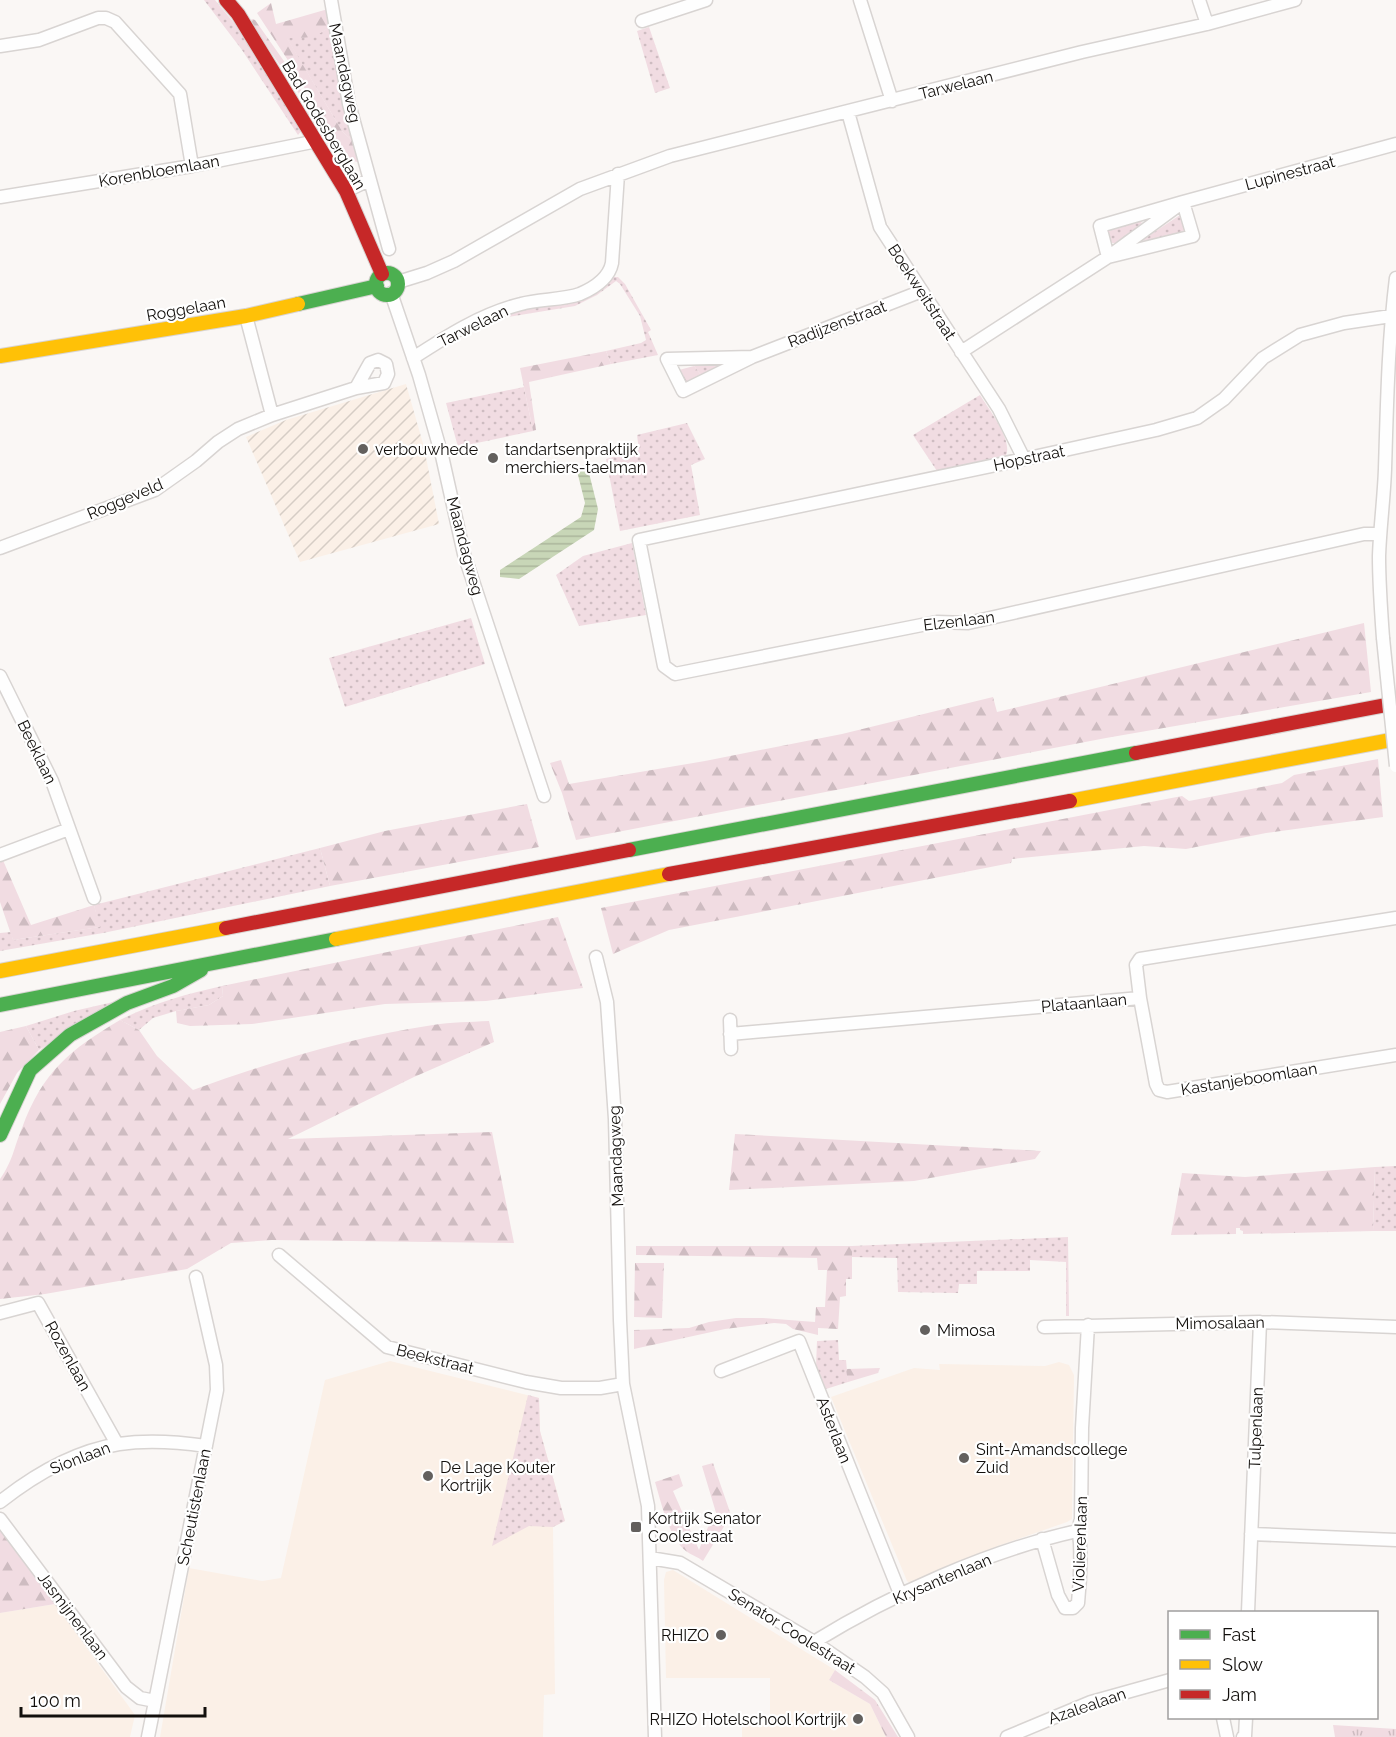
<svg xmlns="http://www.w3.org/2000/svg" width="1396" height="1737" font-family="Raleway,sans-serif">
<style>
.built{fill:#fbf0e7}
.industrial{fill:url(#industrial-furrows)}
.grass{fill:url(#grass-dots)}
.forest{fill:url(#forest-firs)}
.park{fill:url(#park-tufts)}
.water{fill:url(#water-rules)}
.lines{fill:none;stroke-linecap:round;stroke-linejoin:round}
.street-casing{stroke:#d8d4d2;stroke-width:15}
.fast-casing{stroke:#d8d4d2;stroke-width:16}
.slow-casing{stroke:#d8d4d2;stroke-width:16}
.jam-casing{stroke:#d8d4d2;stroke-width:16}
.street{stroke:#fefefe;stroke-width:12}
.fast{stroke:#4caf50;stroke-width:14}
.slow{stroke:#ffc107;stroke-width:14}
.jam{stroke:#c62828;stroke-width:14}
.street-bridge-casing{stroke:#d8d4d2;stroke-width:15;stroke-linecap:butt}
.street-bridge{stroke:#fefefe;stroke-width:12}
.poi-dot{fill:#63605e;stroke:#fff;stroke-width:2}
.labels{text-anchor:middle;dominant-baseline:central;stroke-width:4.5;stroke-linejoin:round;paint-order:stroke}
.street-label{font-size:16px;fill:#120f0c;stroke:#fff}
.poi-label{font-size:16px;fill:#120f0c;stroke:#fff;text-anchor:start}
</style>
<defs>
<pattern id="industrial-furrows" width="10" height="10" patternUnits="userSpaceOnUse" patternTransform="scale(1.5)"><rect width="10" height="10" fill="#fbf0e7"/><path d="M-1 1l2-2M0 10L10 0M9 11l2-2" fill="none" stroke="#d6cdc5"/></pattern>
<pattern id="grass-dots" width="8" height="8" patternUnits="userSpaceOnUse" patternTransform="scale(1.5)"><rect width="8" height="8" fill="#f1dce2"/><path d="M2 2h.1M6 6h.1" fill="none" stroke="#cebcc1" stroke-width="1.8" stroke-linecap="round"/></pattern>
<pattern id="forest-firs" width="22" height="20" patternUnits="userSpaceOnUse" patternTransform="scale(1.5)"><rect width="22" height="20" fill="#f1dce2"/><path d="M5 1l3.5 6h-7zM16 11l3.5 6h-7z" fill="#cebcc1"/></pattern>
<pattern id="park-tufts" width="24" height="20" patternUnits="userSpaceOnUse" patternTransform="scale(1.5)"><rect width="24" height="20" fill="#f1dce2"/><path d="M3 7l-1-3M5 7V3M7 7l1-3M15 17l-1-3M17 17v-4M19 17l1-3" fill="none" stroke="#cebcc1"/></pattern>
<pattern id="water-rules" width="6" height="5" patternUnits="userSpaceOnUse" patternTransform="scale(1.5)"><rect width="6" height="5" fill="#c8d6b7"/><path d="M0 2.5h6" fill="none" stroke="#abb69c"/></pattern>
</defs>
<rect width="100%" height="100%" fill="#faf7f5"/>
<path class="built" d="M390,1361l149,37 1,33 25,90 -12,6 2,167 -11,1 -1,42h-383l29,-169 73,13 19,-3 44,-198z
M1059,1362l10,3 5,10 -2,144 -5,3 -69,24 -86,38 -5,-3 -76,-184 83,-29 26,2 -1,-6 106,2z
M673,1570l162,100 -6,10 41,24 16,33h-144v-14l28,-1v-44h-104l-2,-98 2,-8z
M55,1604l80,111 -5,22h-130v-124z"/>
<path class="industrial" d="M406,384l18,63 15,77 -139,38 -54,-125 40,-17z"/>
<path class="grass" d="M204,0h11l20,24 68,105 -5,6 -56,-85z
M331,26l26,119 -15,-14 -56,-94c17,2 32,-1 45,-11z
M649,27l21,61 -15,5 -18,-62z
M1180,215h3l4,14 -3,4 -42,11 2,-5z
M1142,220l-1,5 -26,18h-5l-5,-14z
M613,277h5l7,7 26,46 -3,2 10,23 -47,9 -5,-13 35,-8 5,-3 -6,-24 -20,-32 -4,-3 -19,14 -22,11 -67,11 -1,-5 86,-22z
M721,361l3,2 -1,3 -22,9 -7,-9z
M524,387l9,44 -75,16 -12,-44z
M980,395c8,13 33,45 26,60l-69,16 -24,-36z
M687,423l18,36 -14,6 9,50 -80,16 -14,-72 33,-9 -2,-15z
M632,543l14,72 -67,11 -23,-51 27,-19z
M471,618l14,46 -140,43 -16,-49z
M320,848l10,38 -227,47 -103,18v-18l11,-1 2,8 86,-13 -5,-22z
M222,986l1,10 -14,9 -33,6 -23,7 -14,12 -19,-10c33,-17 67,-26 102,-34z
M113,1002l-74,48 -13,-24 48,-15z
M1396,1166v65h-23l2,-64z
M1068,1237l1,79h-3v-54l-36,-2v11h-53v13h-18l-1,9 -60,-1 -1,-34 -45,-1v-11z
M838,1340l1,20h7l2,22 -22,7 -10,-22 1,-26z
M528,1395l11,3 1,33 25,90 -12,6 -24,-1 -37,20z"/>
<path class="forest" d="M271,3l5,21 52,-15 3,17c-17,13 -25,12 -44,12l55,93 15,14 4,18 -15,-4 -55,-94 -34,-52z
M252,19l3,1 31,44 68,119 -5,-2 -49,-86 -50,-74z
M606,351l5,13 -82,18 7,48 -3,1 -13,-63z
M694,366l7,9 -10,7h-6l-6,-12z
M1364,623l7,69 -265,46 -530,102 -14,-47 -12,-30 11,-3 8,24 136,-23 137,-27 151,-37 4,15z
M1378,759l5,58 -117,16 -80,16 -42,-3 -132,13 -1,4 -342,67 -56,24 -12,-46 581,-112 7,5 93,-18 12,-8z
M527,804l12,43 -209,39 -10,-38 65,-17z
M2,858l29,67 63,-20 6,22 -87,13 -13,-38v-43z
M558,917l25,71 -97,13 -101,3 -133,20 -62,2 -13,-3 -1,-12 33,-6 14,-9 -1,-10z
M120,1020l19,10 18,26 36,34c78,-28 158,-53 240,-65 18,-3 37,-3 56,-4l5,21 -80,35 -126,62 204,-7 22,111 -242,-3 -41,3 -44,26 -142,25 -45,5v-120c13,-18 14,-32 22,-51 21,-57 48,-78 98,-108z
M26,1026l13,24 -22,23 -17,31v-72z
M735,1134l306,17 -6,8 -121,22 -185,9z
M1375,1167l-2,64 -130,3v-3l-3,-1v-2h-4v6l-65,1 11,-62 63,4z
M636,1246h216v33h-6v17l-6,1 -2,32 -20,-1v7l-25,-6 -7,-5 -12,-1 -49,6 -91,20v-19l55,-2 20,-6 27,-4h27l52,4 1,-15h9l2,-37h-9l-1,-12 -181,-3z
M635,1263h29l-2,55 -28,-1z
M880,1368l-2,5 -30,9 -2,-13z
M713,1463l18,52 -28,46c-5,-4 -12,-6 -17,-10 -17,-13 -25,-49 -31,-69l24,-8 4,12 -10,5 26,59 9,-23 9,-11 -15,-50z
M0,1531l4,3 51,70 -55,9z
M835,1670l40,30 23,37h-12l-16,-33 -41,-24z"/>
<path class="park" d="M1333,1725l63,4v8h-61z"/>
<path class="water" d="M587,465l11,44 -4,21 -75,49 -19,-2v-7l81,-53 4,-14 -9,-36z"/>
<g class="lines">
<g class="street-casing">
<path id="street" d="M331,0l18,104 40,145
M860,0l32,101
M1199,0l8,24
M642,21l64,-21
M0,46l39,-6 59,-22h8l9,4 65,72 12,72
M848,112l32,115 119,182 25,50
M346,191l23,-11
M0,197l192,-31 125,-25
M1183,202l10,34 -85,21 -8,-31z
M398,282l29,-9 27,-12 126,-72 90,-33 412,-104 125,-28 88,-24
M391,293l28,82 23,81 22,98 80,242
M246,316l26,99
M961,352l147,-95 75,-55 213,-58
M752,357l-69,34 -16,-32 85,-2 170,-66
M413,358c34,-22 68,-44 108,-54 18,-5 42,-4 59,-10 14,-6 29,-16 32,-31l6,-89
M1380,534h-16l-396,89 -31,-1 -262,52 -11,-8 -25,-126 385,-81 132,-29 41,-12 27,-19 39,-41 37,-23 44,-12 47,-7
M0,548l155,-58 41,-29 22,-19 20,-13 34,-14 84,-27 28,-5 4,-9 -2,-10 -8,-4 -8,3 -14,25
M1383,638c-2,-27 -4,-55 -4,-82 1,-29 5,-58 6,-87 2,-65 3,-126 11,-191
M0,676l52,105 42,117
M0,855l69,-26
M596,957l11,45 8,117 5,201 3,64 25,122 7,231
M1140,998l16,86 3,6 8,2 229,-37
M730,1020l1,29
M730,1034l410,-36 -4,-33 4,-6 256,-41
M279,1255l108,92 139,35 35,6h39l23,-4
M0,1313l38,-10 79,141
M1044,1327l216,-5 136,5
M721,1371l78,-30 102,255
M0,1502c34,-27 76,-51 119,-58 28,-4 59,-2 87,2
M0,1519l126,168 14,11 15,3
M1251,1534l145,6
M1042,1539l16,56 7,13h8l5,-5c2,-19 3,-40 2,-60 -1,-9 -2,-15 1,-24l1,-91 6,-103
M650,1558l30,5 134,79 51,35 18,16 25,44
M1248,1612l12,-290
M814,1642c78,-48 174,-91 263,-111
M1223,1718l4,19
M148,1737l69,-347 -1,-25 -20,-88
M1007,1737l84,-35 79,-22
M1243,1737l2,-1 1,-18"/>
</g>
<g class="fast-casing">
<path id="fast" d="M376 284a11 11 0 1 1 22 0a11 11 0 1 1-22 0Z
M298,304l79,-18
M629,850l507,-97
M0,1005l336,-66
M0,1135l30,-65 40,-35 57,-32 46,-17 28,-16"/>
</g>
<g class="slow-casing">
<path id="slow" d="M0,356l246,-40 52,-12
M1070,801l326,-62
M336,939l333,-65
M0,971l226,-43"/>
</g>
<g class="jam-casing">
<path id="jam" d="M226,0l12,14 108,177 36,83
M1136,753l260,-50
M669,874l401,-73
M226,928l403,-78"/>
</g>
<use href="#street" class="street"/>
<use href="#fast" class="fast"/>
<use href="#slow" class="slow"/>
<use href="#jam" class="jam"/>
<g class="street-bridge-casing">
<path id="street-bridge" d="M1383,638l13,128"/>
</g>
<use href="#street-bridge" class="street-bridge"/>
</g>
<g class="poi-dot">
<circle cx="363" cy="449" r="6"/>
<circle cx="493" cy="458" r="6"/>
<circle cx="925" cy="1330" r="6"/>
<circle cx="964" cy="1458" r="6"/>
<circle cx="428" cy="1476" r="6"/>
<rect x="630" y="1521" width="12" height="12" rx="3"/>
<circle cx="721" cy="1635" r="6"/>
<circle cx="858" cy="1719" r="6"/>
</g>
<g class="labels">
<g class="street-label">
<text transform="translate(345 73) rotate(78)">Maandagweg</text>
<text transform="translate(956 85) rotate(-14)">Tarwelaan</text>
<text transform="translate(324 125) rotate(59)">Bad Godesberglaan</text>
<text transform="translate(159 171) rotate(-10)">Korenbloemlaan</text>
<text transform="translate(1290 173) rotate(-15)">Lupinestraat</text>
<text transform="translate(922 292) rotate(57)">Boekweitstraat</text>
<text transform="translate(186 309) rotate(-10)">Roggelaan</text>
<text transform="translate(837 324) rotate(-21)">Radijzenstraat</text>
<text transform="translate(473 326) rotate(-26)">Tarwelaan</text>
<text transform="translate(1029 458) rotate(-12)">Hopstraat</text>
<text transform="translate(125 499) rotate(-23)">Roggeveld</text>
<text transform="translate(465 546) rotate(75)">Maandagweg</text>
<text transform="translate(959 621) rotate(-7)">Elzenlaan</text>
<text transform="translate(37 752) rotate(64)">Beeklaan</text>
<text transform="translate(1084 1003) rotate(-5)">Plataanlaan</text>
<text transform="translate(1249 1079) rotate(-9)">Kastanjeboomlaan</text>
<text transform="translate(616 1156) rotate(-92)">Maandagweg</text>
<text transform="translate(1220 1323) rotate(-1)">Mimosalaan</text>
<text transform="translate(68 1356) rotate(61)">Rozenlaan</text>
<text transform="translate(435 1359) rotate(14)">Beekstraat</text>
<text transform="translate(1256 1428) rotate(-88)">Tulpenlaan</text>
<text transform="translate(834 1430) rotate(69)">Asterlaan</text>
<text transform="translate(80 1458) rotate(-21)">Sionlaan</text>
<text transform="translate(194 1507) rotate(-79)">Scheutistenlaan</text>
<text transform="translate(1080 1544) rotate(-88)">Violierenlaan</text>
<text transform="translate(942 1579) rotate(-23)">Krysantenlaan</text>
<text transform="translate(73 1616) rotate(53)">Jasmijnenlaan</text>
<text transform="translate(792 1631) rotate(32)">Senator Coolestraat</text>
<text transform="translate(1087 1706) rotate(-19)">Azalealaan</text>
</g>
<g class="poi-label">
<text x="375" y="449">verbouwhede</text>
<text x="505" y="449">tandartsenpraktijk<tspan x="505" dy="18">merchiers-taelman</tspan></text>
<text x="937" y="1330">Mimosa</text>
<text x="976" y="1449">Sint-Amandscollege<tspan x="976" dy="18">Zuid</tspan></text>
<text x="440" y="1467">De Lage Kouter<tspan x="440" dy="18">Kortrijk</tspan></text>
<text x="648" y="1518">Kortrijk Senator<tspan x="648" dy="18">Coolestraat</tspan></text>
<text x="709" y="1635" text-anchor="end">RHIZO</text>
<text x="846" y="1719" text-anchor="end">RHIZO Hotelschool Kortrijk</text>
</g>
</g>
<rect x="1168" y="1611" width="210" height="108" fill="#ffffff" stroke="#a09f9e" stroke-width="1.5"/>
<rect x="1180" y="1630" width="30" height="9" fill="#4caf50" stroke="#a09f9e" stroke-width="1.5"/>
<text x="1222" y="1641" font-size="18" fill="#120f0c">Fast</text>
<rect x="1180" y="1660" width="30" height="9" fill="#ffc107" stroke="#a09f9e" stroke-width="1.5"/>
<text x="1222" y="1671" font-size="18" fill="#120f0c">Slow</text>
<rect x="1180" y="1690" width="30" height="9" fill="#c62828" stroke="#a09f9e" stroke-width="1.5"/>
<text x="1222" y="1701" font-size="18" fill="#120f0c">Jam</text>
<path d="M21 1707v9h184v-9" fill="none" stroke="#120f0c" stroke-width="3"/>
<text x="30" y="1707" font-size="18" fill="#120f0c" stroke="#ffffff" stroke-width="4.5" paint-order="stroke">100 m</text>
</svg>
